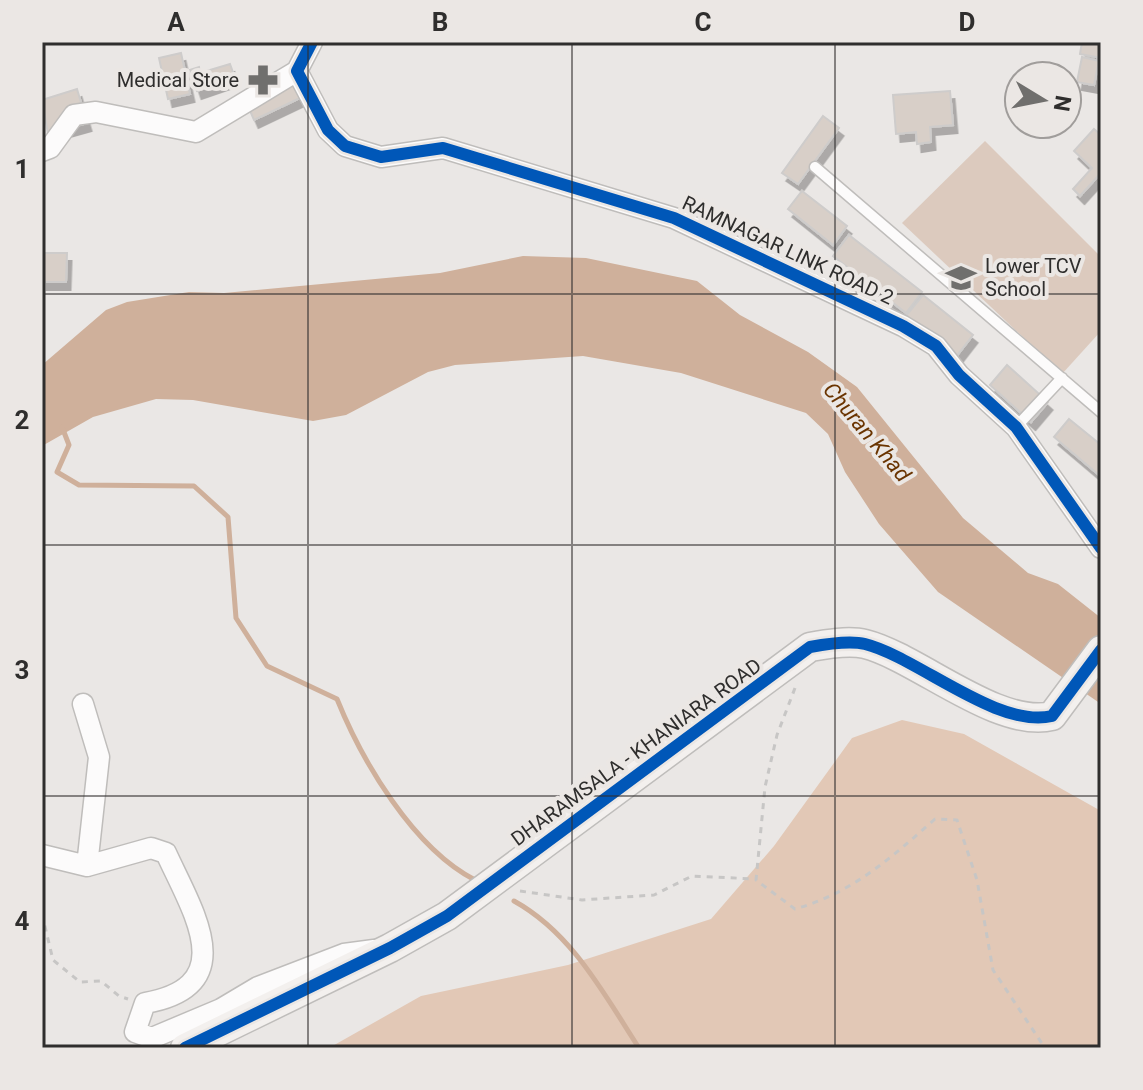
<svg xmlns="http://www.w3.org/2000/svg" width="1143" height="1090" font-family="Roboto,sans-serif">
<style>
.green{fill:#dccabe}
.forest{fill:#e2c8b6}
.water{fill:#cfb09b}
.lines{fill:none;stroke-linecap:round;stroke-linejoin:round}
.stream{stroke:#cfb09b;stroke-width:5}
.building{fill:#d8cfc8;stroke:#cecccb;stroke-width:2;filter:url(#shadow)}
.lane-casing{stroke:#bfbdbb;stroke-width:13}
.street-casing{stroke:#bfbdbb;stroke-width:23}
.secondary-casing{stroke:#bfbdbb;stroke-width:31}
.path{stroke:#c7c6c5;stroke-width:3;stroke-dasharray:6 6;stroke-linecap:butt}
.lane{stroke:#fcfbfb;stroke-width:10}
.street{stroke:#fcfbfb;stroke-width:20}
.secondary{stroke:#f3f0ee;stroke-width:28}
.cycleway-casing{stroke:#ebe7e4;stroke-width:17}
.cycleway{stroke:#0057b8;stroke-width:12}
.grid{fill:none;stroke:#2f2e2d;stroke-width:2;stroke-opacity:0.55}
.labels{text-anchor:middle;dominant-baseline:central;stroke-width:8;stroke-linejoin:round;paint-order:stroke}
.poi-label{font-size:20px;fill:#2f2e2d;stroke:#ebe7e4;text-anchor:end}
.street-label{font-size:20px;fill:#2f2e2d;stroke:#ebe7e4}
.water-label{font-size:22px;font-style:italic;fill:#6a3400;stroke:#ebe7e4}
.neatline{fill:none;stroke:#2f2e2d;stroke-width:3}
.grid-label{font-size:26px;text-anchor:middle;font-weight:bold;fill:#2f2e2d}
</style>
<defs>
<filter id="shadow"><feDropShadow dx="4.5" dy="8" stdDeviation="0" flood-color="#0004"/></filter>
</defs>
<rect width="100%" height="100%" fill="#eae7e5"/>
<path class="green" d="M985,141l116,116v74l-39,43 -160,-151z"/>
<path class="forest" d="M902,720l62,14 137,77v237h-772l92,-52 147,-31 143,-46 63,-73 78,-108z"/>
<path class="water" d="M523,256l63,2 111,23 43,34 68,37 49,35 106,131 65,55 30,11 43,34v86l-163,-112 -59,-68 -34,-52 -17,-38 -22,-21 -125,-40 -98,-17 -128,9 -27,7 -82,43 -33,6 -120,-21 -37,-1 -63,18 -51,29v-81l64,-55 21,-8 62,-10 35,1 216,-20z"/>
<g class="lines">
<path class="stream" d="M62,427l7,18 -12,27 22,13 115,1 34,31 8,101 31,48 70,33c25,62 76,149 138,181
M514,901c58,32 90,93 125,147"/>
</g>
<path class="building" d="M1082,42h19v16l-21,-4z
M181,53l9,41 -22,5 -9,-41z
M1082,57l17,4 -5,24 -17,-3z
M230,64l5,14 -38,13 -7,-21 9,-3 1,6z
M295,84l7,13 -48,23 -6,-14z
M77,89l10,34 -39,11 -6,-34z
M950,91l3,34 -23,2 1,15 -14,2 -1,-12 -20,2 -3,-39z
M823,116l16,12 -41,56 -16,-11z
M1094,129l7,6v42l-2,-2 -19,21 -7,-7 19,-21 -18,-17z
M802,191l45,35 -14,19 -45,-36z
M849,235l73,57 -16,21 -73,-57z
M42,253h25l-1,29h-24z
M923,295l50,40 -18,23 -50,-41z
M1007,365l41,37 -17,20 -41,-37z
M1069,419l32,26 -2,30 -45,-38z"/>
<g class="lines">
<g class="lane-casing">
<path id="lane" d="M815,167l286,245
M1016,427l46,-49"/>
</g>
<g class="street-casing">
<path id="street" d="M312,42l-15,29 31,59 17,16 36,11 62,-9 231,70 229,108 33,20 23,29 57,52 85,121
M42,151l8,-3 24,-33 22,-3 100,20 101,-61
M83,704l16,53 -12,109
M42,855l45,11 64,-18 15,5c27,59 76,133 -21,150l-10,29 17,6 69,-29 37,-22 86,-33 30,-4"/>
</g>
<g class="secondary-casing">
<path id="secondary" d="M185,1048l205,-100 57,-32 363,-269c16,-3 39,-7 55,-3 52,13 132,85 187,72l49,-66"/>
</g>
<path class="path" d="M795,688l-18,47 -12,52 -9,93 39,29c57,-16 96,-51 140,-90l22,1 20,60 16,90 52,78
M520,891l62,9 72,-5 38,-19 63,3
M42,914l11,46 27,22 21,-1 18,15 9,3"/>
<use href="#lane" class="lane"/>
<use href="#street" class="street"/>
<use href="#secondary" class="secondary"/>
<g class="cycleway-casing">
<path id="cycleway" d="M312,42l-15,29 31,59 17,16 36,11 62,-9 231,70 229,108 33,20 23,29 57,52 85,121
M185,1048l205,-100 57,-32 363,-269c16,-3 39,-7 55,-3 52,13 132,85 187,72l49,-66"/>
</g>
<use href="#cycleway" class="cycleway"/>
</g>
<path class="grid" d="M308,42v1006M572,42v1006M835,42v1006M42,294h1059M42,545h1059M42,796h1059"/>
<defs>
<g id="pharmacy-bare" transform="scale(2.4)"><path d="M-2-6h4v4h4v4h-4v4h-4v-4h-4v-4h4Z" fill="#706f6d" stroke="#ebe7e4" stroke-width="2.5" paint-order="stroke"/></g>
<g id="school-bare" transform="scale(2.4)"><path d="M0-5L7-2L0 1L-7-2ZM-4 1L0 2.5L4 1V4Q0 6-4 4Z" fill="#706f6d" stroke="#ebe7e4" stroke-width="2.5" paint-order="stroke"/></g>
</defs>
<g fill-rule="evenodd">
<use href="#pharmacy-bare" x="263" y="80"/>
<use href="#school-bare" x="961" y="278"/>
</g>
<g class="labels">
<g class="poi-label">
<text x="239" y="80">Medical Store</text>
<text x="985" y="266" text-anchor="start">Lower TCV<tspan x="985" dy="23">School</tspan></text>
</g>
<g class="street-label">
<text transform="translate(788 250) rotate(25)">RAMNAGAR LINK ROAD 2</text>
<text transform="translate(636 752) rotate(-36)">DHARAMSALA - KHANIARA ROAD</text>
</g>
<g class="water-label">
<text transform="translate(867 432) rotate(50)">Churan Khad</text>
</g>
</g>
<rect width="1143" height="1090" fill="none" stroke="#ebe7e4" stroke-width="88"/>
<g transform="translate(1043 100) rotate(100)"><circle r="38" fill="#ebe7e4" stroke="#a09d9b" stroke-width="2"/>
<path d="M0-6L14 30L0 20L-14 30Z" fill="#706f6d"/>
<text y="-12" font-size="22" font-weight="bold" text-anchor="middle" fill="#2f2e2d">N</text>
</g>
<rect x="44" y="44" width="1055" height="1002" class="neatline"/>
<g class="grid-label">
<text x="176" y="31">A</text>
<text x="440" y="31">B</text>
<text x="703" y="31">C</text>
<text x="967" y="31">D</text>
<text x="22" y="178">1</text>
<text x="22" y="429">2</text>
<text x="22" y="679">3</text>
<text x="22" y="930">4</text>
</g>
</svg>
